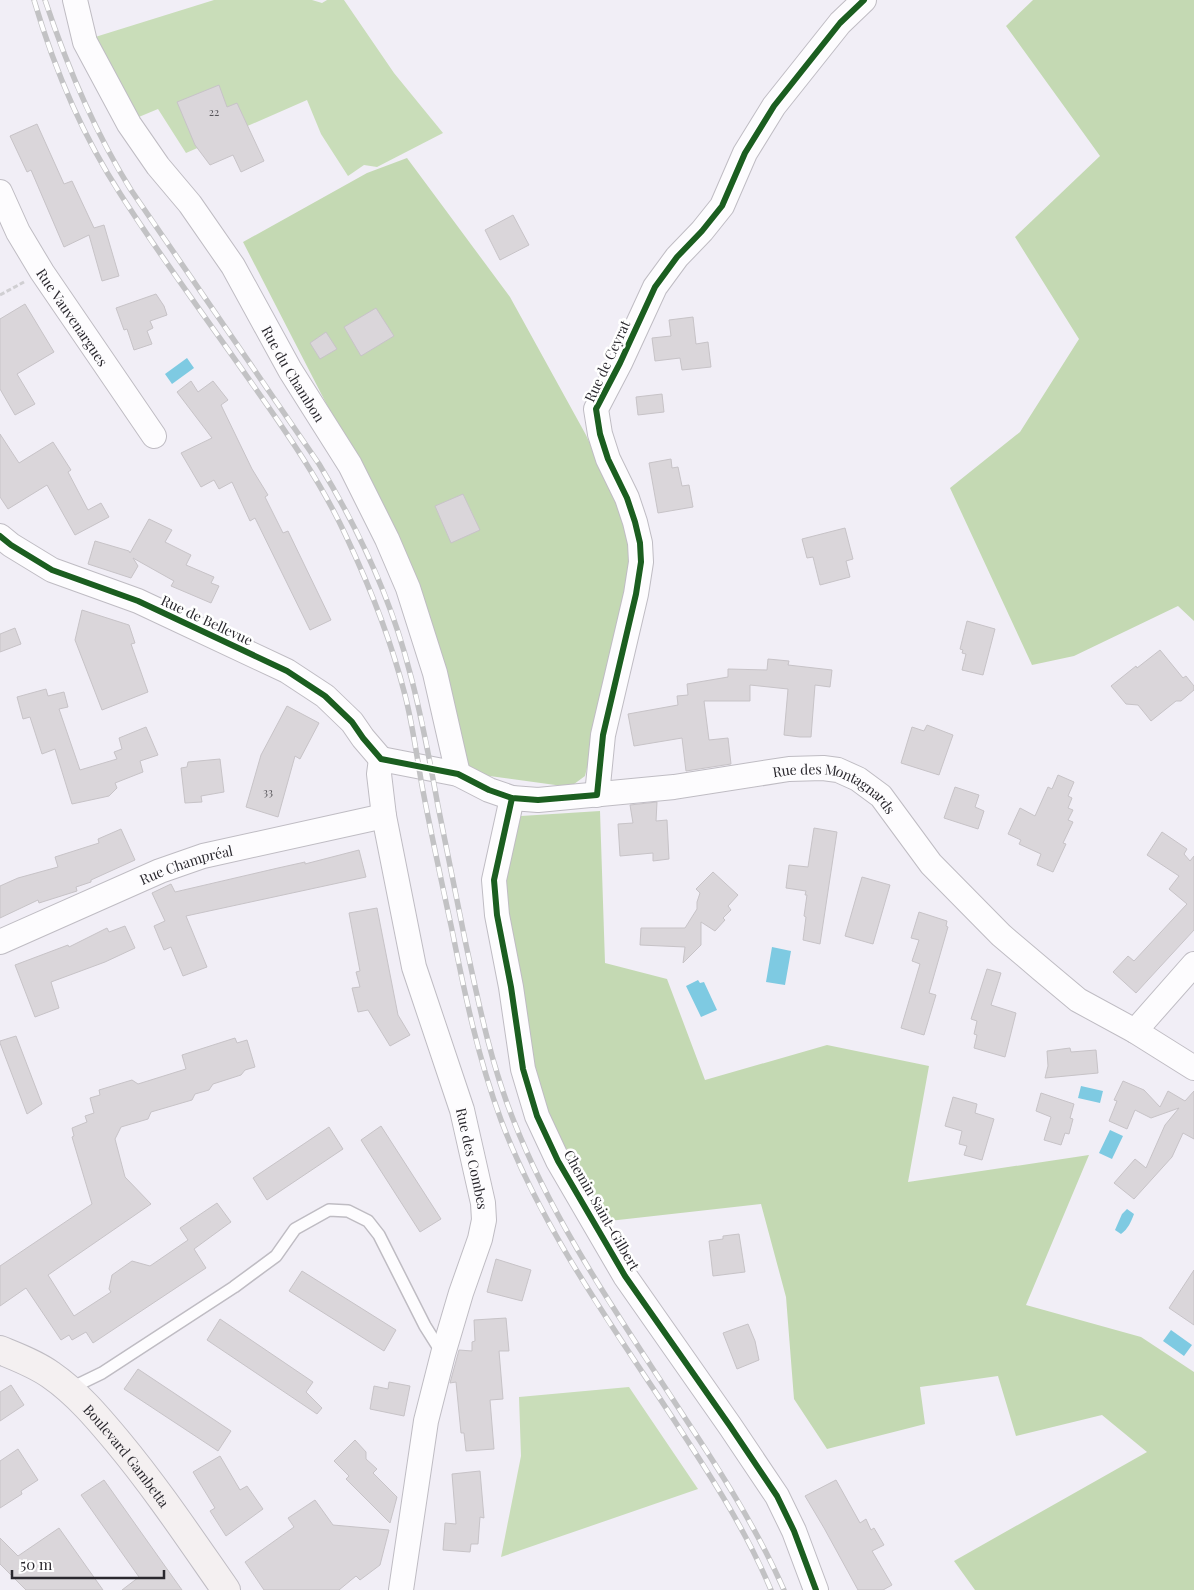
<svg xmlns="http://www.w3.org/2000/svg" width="1194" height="1590" font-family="'Playfair Display',serif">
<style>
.green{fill:#c9ddb9}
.forest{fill:#c4d9b3}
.water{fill:#7ecae2}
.building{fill:#dad6da;stroke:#c7c3c7}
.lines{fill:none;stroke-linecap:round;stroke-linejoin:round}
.lane-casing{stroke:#bfbcc3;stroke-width:14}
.street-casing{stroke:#bfbcc3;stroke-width:26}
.secondary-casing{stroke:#bfbcc3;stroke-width:30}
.path{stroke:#d0cfd2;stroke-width:3;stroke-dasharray:5 2.5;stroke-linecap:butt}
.lane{stroke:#fdfcfe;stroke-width:11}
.street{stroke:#fdfcfe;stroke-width:24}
.secondary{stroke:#f4f0f1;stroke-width:28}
.rail-casing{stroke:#c2c2c4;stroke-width:5.5}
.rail{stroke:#fff;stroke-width:4;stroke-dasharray:11;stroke-linecap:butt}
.cycleway-casing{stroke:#fff;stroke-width:9}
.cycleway{stroke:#1b5e20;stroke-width:6}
.labels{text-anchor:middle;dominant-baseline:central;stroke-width:5;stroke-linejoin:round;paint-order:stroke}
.number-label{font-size:11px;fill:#565459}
.street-label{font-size:14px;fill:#2a282e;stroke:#fff}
</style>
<rect width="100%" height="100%" fill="#f1eef6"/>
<path class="green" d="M214,0h98l10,3 5,-3h17l50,73 49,60 -66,34 -13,-2 -16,11 -27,-42 -14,-34 -121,53 -28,-44 -24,10 -42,-81z
M629,1387l69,102 -197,68 20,-101 -2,-59z"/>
<path class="forest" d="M1033,0h161v621l-16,-15 -104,50 -42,9 -82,-177 70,-56 59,-93 -64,-102 85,-81 -94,-130z
M407,158l103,139 76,138 43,95 4,38 -15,72 -33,136 -15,11 -103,-14 -61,-201 -78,-165 -85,-165 124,-69z
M600,811l5,152 62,16 38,101 122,-35 102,21 -21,116 181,-27 -63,150 115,32 53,35v218h-219l-21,-29 193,-109 -45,-37 -86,21 -18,-60 -78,11 5,37 -98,25 -33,-50 -8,-102 -25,-93 -152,17 -65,-110 -35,-178 -6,-54 18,-63z"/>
<path class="water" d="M187,358l7,10 -22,16 -7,-10z
M772,947l19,4 -6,34 -19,-3z
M698,980l2,3 4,-1 13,28 -16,7 -15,-31z
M1081,1086l22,5 -3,12 -22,-5z
M1110,1130l13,6 -11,23 -13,-6z
M1127,1209l7,5c-3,8 -6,15 -13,20l-6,-4 7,-16z
M1171,1330l21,15 -8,11 -21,-15z"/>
<path class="building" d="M219,85l8,22 10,-4 27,58 -23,11 -8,-17 -23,10 -15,-20 -18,-43z
M37,124l27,60 8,-3 22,47 10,-3 15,51 -17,5 -13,-46 -25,12 -33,-77 -4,2 -17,-36z
M513,215l16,30 -29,15 -15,-30z
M156,294l8,12 3,9 -17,6 3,7 -6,3 5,13 -18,6 -7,-21 -3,1 -8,-22z
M25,304l29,48 -37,22 18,30 -20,11 -15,-26v-70z
M376,308l18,28 -33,20 -17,-29z
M693,317l3,27 12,-2 3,25 -29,3 -2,-12 -25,3 -3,-23 19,-2 -2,-16z
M326,332l11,17 -17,10 -10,-16z
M191,381l7,11 15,-11 15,19 -7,5 31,64 16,26 -3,2 18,36 5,-2 43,89 -21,10 -55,-112 -5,3 -18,-39 -13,7 -5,-9 -13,7 -20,-34 31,-15 -35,-46z
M662,394l2,18 -26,3 -2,-18z
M0,434l19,29 34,-21 18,28 -3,2 20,38 13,-7 8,14 -34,18 -28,-50 -39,24 -8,-12z
M671,459l1,9 6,-1 4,19 7,-1 4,22 -35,6 -9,-50z
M463,494l17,36 -29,13 -16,-37z
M149,519l23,11 -7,12 26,13 -5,10 28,12 -3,6 8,3 -8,17 -40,-17 3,-5 -41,-23 5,8 -7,12 -43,-14 7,-23 34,10 1,2z
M845,528l8,31 -7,2 4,16 -30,8 -7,-28 -6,1 -5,-19z
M82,610l47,15 6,18 -4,1 17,48 -46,18 -27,-70z
M967,621l28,8 -12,46 -21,-5 4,-16 -4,-1 1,-3 -3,-1z
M15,628l6,16 -21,8v-18z
M1160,650l23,28 3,-2 8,10v4l-13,11h-5l-25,20 -13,-16 -12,-1 -15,-18 25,-20 1,2z
M768,659l21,2 -1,4 44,5 -2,17 -15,-2 -4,52h-11l-16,-2 4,-46 -38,-4v16h-46l5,39 19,-2 3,26 -45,7 -4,-33 -48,8 -6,-32 50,-9 -1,-9 11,-1 -1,-11 41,-7v-8l39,1z
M46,689l2,7 16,-4 4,15 -9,2 21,61 37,-11 -3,-7 8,-3 -3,-11 27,-11 12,28 -18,6 3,11 -28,11 2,5 -8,8 -37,8 -17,-55 -13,5 -12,-37 -7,2 -6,-22z
M287,706l32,17 -19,36 -5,-3 -17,61 -32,-10 15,-52z
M927,725l26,10 -14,40 -38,-12 11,-36 12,4z
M220,759l4,33 -23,4 1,6 -17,1 -4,-35 6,-1 1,-5z
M1058,775l16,7 -6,14 4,2 -4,10 5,2 -5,10 5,2 -10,21 3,1 -13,28 -16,-7 4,-11 -22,-10 2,-4 -13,-6 12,-26 15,8 13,-29 4,2z
M955,787l24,8 -4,12 9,4 -6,18 -34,-11z
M657,802l-1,19 11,-1 2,39 -16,2v-8l-33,3 -2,-32 15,-1 -3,-18z
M814,828l23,4 -17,112 -17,-4 3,-23 -2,-1 3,-21h-2l1,-4 -20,-3 3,-23 19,2z
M121,829l14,31 -44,20v2l-15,5 1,4 -38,12 -1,-3 -38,18v-32l18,-8 40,-11 -3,-10 44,-14 -1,-4z
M1162,832l25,17 -3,5 6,7 4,-5v74l-58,63 -23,-21 15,-16 6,5 53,-57 -18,-15 10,-13 -32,-21z
M359,850l7,27 -180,39 21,51 -24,9 -12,-29 -7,3 -10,-24 11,-5 -13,-28 19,-9 4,8 103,-24 27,-6v2z
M713,872l25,23 -10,11 3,4 -8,8 2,2 -10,11 -14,-9v23l-18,18 2,-16 -45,-2 1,-17h44l12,-19v-7l3,-9 -4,-4z
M862,877l28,8 -17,59 -28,-8z
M377,908l21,107 12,20 -20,11 -22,-36 -10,2 -6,-24 8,-1 -4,-15 4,-1 -11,-58z
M919,912l28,9 -1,5 2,1 -19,66 7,2 -12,40 -23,-7 19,-64 -8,-3 7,-21 -8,-2z
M125,926l10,22 -30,14 -54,20 8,26 -24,9 -20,-52 53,-20 1,2 38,-19 2,4z
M987,969l14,4 -10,32 25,8 -11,44 -31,-9 3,-13 -3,-1 3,-13 -6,-2z
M16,1036l26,68 -15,10 -27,-71v-2z
M235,1038l2,5 10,-3 8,27 -10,3 -4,5 -28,9 -4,6 -14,4 -3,6 -41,12 -3,7 -27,8 -6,12 10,38 26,27 -103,71 26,41 37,-24 -2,-3 3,-14 20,-14 18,5 38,-26 -8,-12 37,-25 14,19 -37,27 12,19 -113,75 -7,-11 -14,8 -3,-5 -8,5 -35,-52 -26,18v-40l92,-62 -20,-67 2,-1 -2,-8 15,-6 -2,-6 9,-3 -4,-15 10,-3 -1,-5 33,-10 6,4 48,-15 -4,-14z
M1070,1048l1,4 25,-2 2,23 -53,5 3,-12 -1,-15z
M1123,1081l21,9 16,17 8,-16 17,10 9,-10v48l-11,-6 -11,24 -38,42 -20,-16 21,-24 11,9 19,-43 14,-17 -28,10 -16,-8 -8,19 -18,-8 8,-20 -3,-1z
M1041,1093l33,11 -4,14 3,1 -4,15 -4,-1 -4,12 -17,-5 7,-23 -15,-6z
M953,1097l24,7 -2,9 19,6 -12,41 -18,-5 3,-9 -8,-2 3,-13 -17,-5z
M381,1126l60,93 -21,13 -59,-92z
M329,1127l14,22 -76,51 -14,-22z
M739,1234l6,38 -32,4 -4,-35 14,-2v-3z
M496,1259l35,11 -9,31 -35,-9z
M1194,1270v55l-25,-17z
M302,1271l94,59 -12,21 -95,-60z
M506,1318l3,33h-10l4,48 -13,1 4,49 -28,2 -2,-18h-3l-5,-51 -6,1 9,-33 13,1v-9l3,-1 -1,-21z
M220,1319l93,63 -7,10 16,16 -5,6 -110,-74z
M748,1324l7,17 4,19 -22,9 -14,-36z
M138,1369l93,62 -13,20 -94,-62z
M389,1382l21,4 -6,30 -34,-7 4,-23 14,3z
M11,1385l13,20 -24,16v-29z
M355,1440l11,12v7l11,10 -4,4 24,24 -7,26 -44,-44 3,-3 -15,-15z
M18,1449l20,31 -17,11 1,3 -22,14v-47z
M220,1456l20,34 7,-4 16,23 -37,27 -16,-25 5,-3 -22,-36z
M480,1471l4,47 -4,-1 -2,27h-7l-1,8 -27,-2 2,-27 11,1 -4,-50z
M104,1480l68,96 10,14h-60l17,-13 -58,-82z
M836,1480l24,43 6,-4 5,11 3,-2 10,17 -12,6 20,34 -9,5h-25l-34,-62 -19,-32z
M315,1500l18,25 56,5 -9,35 -20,15 -4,-4 -17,14h-75l-19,-28 49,-35 -6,-9z
M59,1528l44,62h-77l-26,-26v-26l18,18z"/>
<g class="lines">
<g class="lane-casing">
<path id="lane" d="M69,1389l33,-16 132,-86 42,-31 19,-27 34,-19 19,1 20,10 11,14 46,91 17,27"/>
</g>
<g class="street-casing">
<g id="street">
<path id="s1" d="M75,0l10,42 44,82 29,42 32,38 43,62 57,104 60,95 37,74 21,49 27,85 23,101"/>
<path id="s2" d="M0,192l18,40 24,40 112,164"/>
<path d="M0,536l11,9 41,25 86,31 149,70 38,25 27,26 11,16 18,21"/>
<path id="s3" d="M381,759l77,15 31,16 23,8 26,2 136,-13 115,-18 34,-1 15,2 20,9 23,17 50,68 70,71 40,34 37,31 57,31 59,37"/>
<path id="s4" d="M381,759l-2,15 5,42 30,151 48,143 21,93 1,17 -4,19 -19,54 -18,61 -17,67 -25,169"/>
<path d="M597,795l6,-60 33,-141 5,-32 -1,-19 -5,-21 -8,-24 -19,-39 -8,-25 -4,-25 24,-46 35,-76 22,-30 25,-26 20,-25 23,-53 29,-47 66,-83 24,-23"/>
<path d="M512,798l-18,82 3,35 14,72 12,82 14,47 21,45 67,115 105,150 47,70 17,35 22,59"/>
<path id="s5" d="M0,942l160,-71 43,-15 181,-40"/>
<path d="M1135,1031l59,-67"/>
</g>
</g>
<g class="secondary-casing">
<g id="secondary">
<path id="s6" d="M0,1350c17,7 36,14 51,25 26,18 47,43 67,67 39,47 73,98 108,148"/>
</g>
</g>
<path class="path" d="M0,295l24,-13"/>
<use href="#lane" class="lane"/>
<use href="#street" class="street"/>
<use href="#secondary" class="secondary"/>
<g class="rail-casing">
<path id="rail" d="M34,0c20,68 48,135 87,195 41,64 88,127 132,190 34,48 68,97 93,151 24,51 45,104 59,159 8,31 12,64 18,96 9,47 19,93 29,139 13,65 26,128 49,190 41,109 110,204 173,300 36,55 72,110 97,170
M45,0c22,66 49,131 86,190l188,274c40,66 72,134 91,209 12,44 20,89 28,133 9,45 18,89 27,134 13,60 25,121 48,179 42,108 110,203 172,299 37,56 72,111 99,172"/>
</g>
<use href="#rail" class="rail"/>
<g class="cycleway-casing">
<path id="cycleway" d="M0,536l11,9 41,25 86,31 149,70 38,25 27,26 11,16 18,21 77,15 31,16 23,8 26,2 59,-5 6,-60 33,-141 5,-32 -1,-19 -5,-21 -8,-24 -19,-39 -8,-25 -4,-25 24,-46 35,-76 22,-30 25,-26 20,-25 23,-53 29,-47 66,-83 24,-23
M512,798l-18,82 3,35 14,72 12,82 14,47 21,45 67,115 105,150 47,70 17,35 22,59"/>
</g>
<use href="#cycleway" class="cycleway"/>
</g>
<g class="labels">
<g class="number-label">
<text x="214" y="111">22</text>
<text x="268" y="791">33</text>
</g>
<g class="street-label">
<text stroke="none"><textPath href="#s2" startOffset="145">Rue Vauvenargues</textPath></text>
<text transform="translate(607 361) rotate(-65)">Rue de Ceyrat</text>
<text stroke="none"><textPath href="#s1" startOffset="436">Rue du Chambon</textPath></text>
<text transform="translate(207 620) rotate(25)">Rue de Bellevue</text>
<text stroke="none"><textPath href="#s3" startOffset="468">Rue des Montagnards</textPath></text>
<text stroke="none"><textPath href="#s5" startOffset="202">Rue Champréal</textPath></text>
<text stroke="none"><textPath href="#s4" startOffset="412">Rue des Combes</textPath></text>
<text transform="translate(602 1210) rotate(60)">Chemin Saint-Gilbert</text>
<text stroke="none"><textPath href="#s6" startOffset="168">Boulevard Gambetta</textPath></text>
</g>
</g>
<path d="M12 1570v8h152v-8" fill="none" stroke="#2a282e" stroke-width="2.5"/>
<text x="20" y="1570" font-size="15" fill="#2a282e" stroke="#ffffff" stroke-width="4" paint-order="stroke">50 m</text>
</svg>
